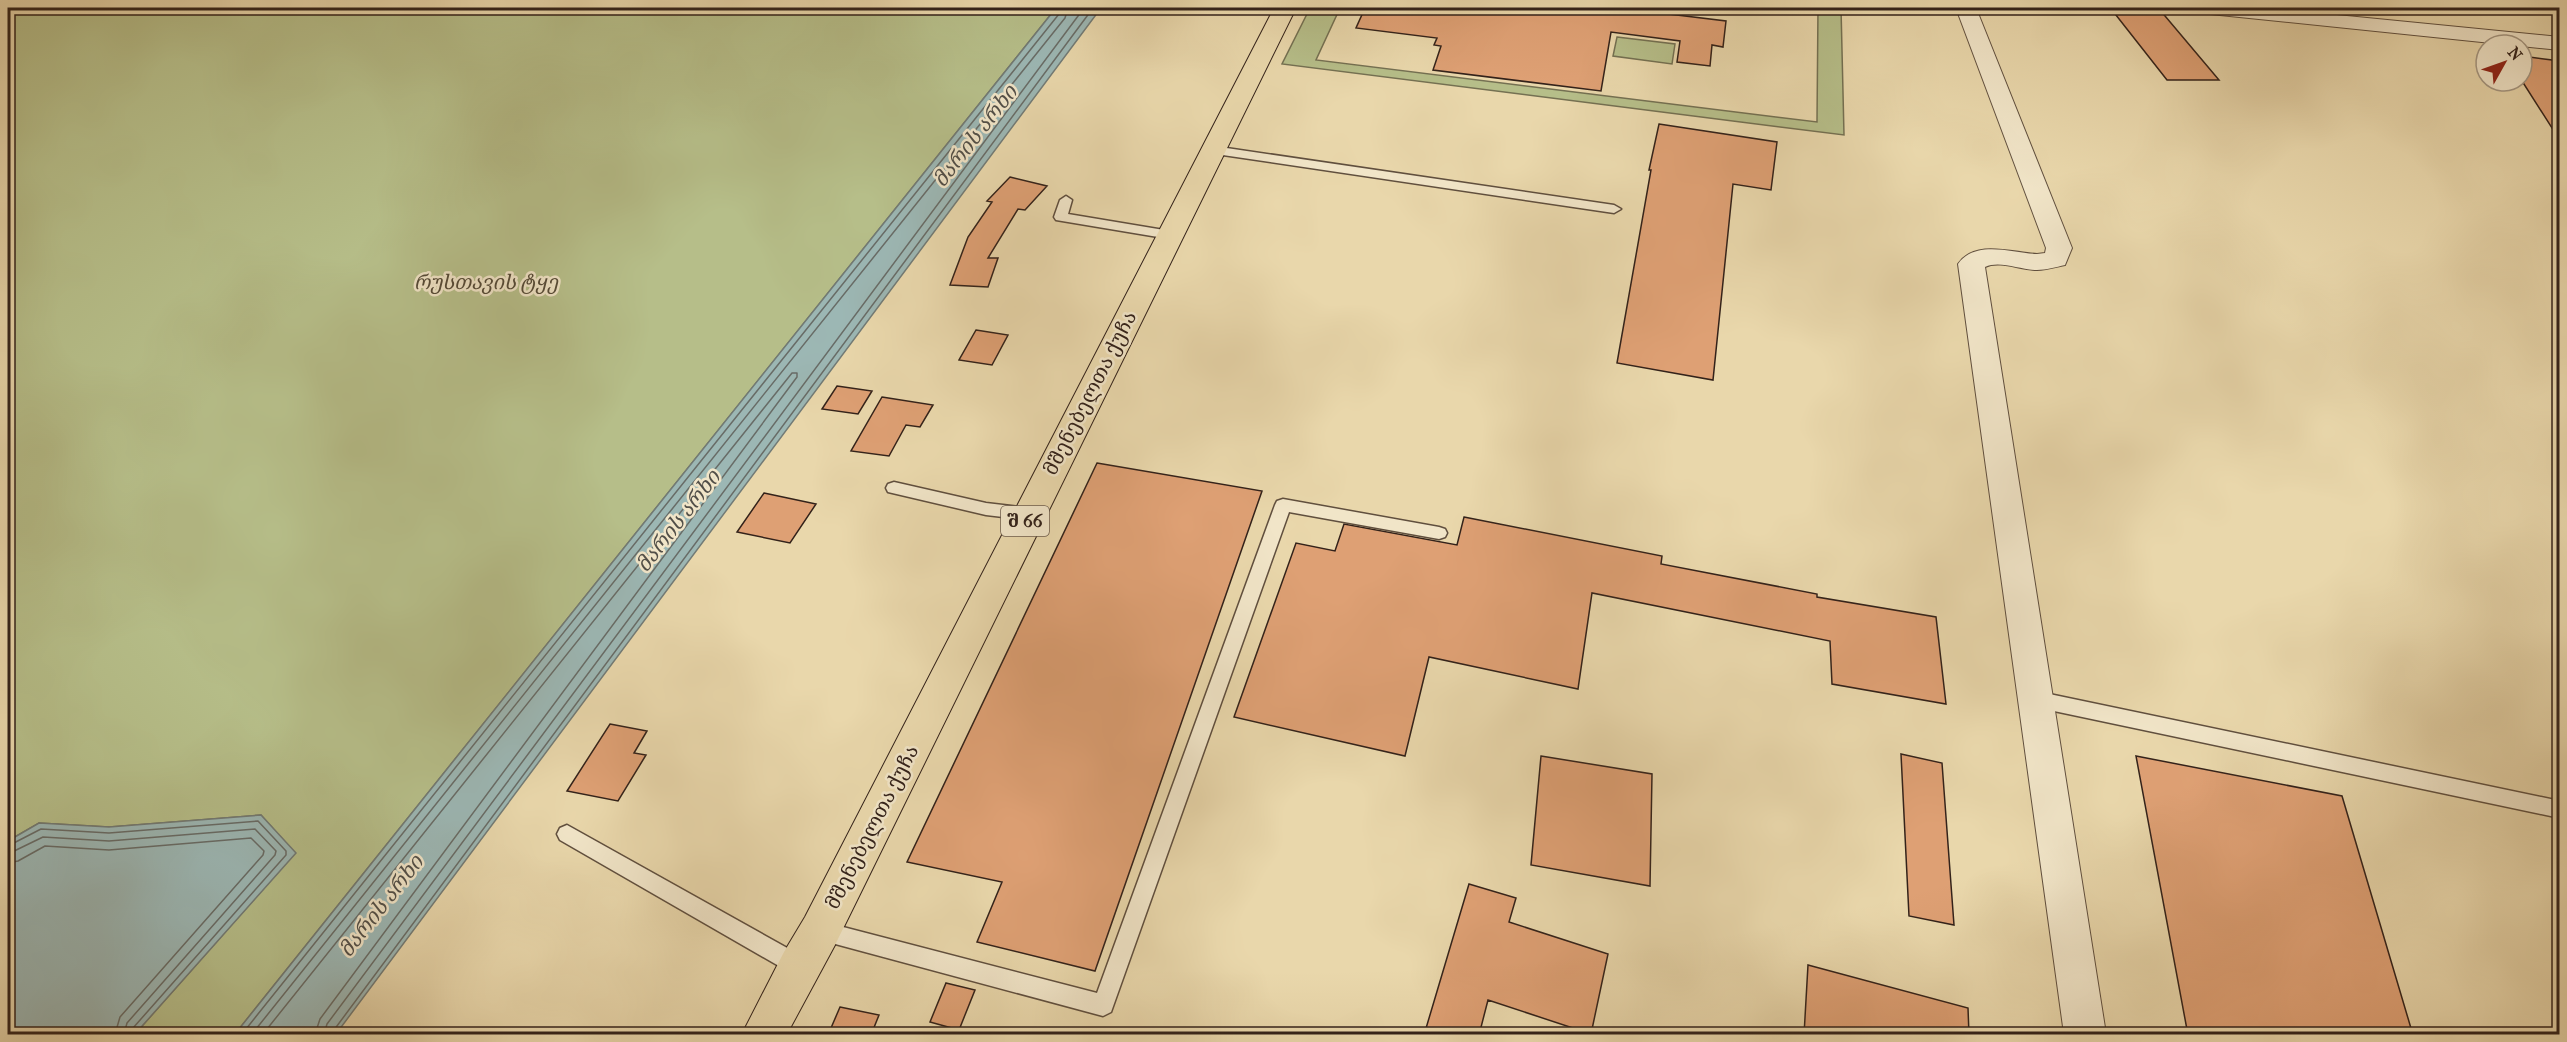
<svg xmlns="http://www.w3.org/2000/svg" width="2567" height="1042" font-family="'IM FELL French Canon','Noto Serif Georgian',serif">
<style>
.green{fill:#b6be89;stroke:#747052;stroke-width:1.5}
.water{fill:#9cb7b4;stroke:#727b76;stroke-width:1.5}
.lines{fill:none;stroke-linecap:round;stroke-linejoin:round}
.shore{stroke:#686c67;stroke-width:1.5}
.building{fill:#dea074;stroke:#33221a;stroke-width:1.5}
.service-casing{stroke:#604f3e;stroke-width:3}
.minor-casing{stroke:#604f3e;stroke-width:2}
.primary-casing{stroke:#33221a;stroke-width:2}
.service{fill:#f1e5c8;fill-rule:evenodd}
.minor{fill:#f1e5c8;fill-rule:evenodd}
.primary{fill:#e9d7ab;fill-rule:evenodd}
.labels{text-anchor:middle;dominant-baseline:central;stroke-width:5;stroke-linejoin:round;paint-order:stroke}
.shield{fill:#f1e5c8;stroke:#6c5c4e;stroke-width:1.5}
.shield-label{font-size:18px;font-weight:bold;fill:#33221a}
.park-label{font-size:20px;font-style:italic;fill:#544936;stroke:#f1e5c8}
.street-label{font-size:20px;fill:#33221a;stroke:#f1e5c8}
.water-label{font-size:21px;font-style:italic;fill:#524f48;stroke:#f1e5c8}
</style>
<rect width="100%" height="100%" fill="#e9d7ab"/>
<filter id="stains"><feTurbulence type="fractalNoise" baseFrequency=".00333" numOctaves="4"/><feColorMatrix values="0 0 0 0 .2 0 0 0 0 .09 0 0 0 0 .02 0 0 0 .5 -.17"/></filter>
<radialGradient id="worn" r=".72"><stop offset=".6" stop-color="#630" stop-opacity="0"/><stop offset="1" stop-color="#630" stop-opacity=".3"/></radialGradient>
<path class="green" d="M8,8h1048l-821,1026h-100l160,-181 -34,-38 -152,12 -70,-4 -31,18z
M1310,8h30l-24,52 501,62 1,-114h23l3,127 -562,-71z
M1617,37l58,7 -3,20 -59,-8z"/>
<path class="water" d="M1056,8h45l-765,1026h-101z
M261,815l35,38 -161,181h-127v-193l31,-18 70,4z"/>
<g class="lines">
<path class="shore" d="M8,846l33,-17 68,4 149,-12 28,30v4l-153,173 -2,6
M8,854l35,-17 66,4 146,-12 21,22 -1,4 -148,168 -3,11
M8,863l10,-2 27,-15 64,4 142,-12 13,13 -1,4 -143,162 -5,17
M242,1034l817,-1020 1,-6
M252,1034l813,-1016 3,-10
M263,1034l529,-661h5v4l-477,642 -5,15
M324,1034l3,-10 757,-1016
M331,1034l762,-1026"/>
</g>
<path class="building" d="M1365,8h254l107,13 -3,26 -11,-2 -2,21 -33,-4 3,-21 -69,-9 -10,59 -168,-21 8,-24 -7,-1 3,-7 -81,-10z
M2112,10h48l59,70h-52z
M2522,56l30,4 7,10v69l-37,-58z
M1659,124l118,18 -6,48 -38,-6 -20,196 -96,-17 34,-193h-2z
M1010,177l37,9 -22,24 -7,-1 -30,49h10l-10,29 -38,-2 18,-48 24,-35 -5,-1z
M976,330l32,5 -16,30 -33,-5z
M837,386l35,5 -14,23 -36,-5z
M882,397l51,8 -13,22 -14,-2 -17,31 -38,-5z
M1097,463l165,28 -167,480 -118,-29 25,-60 -95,-20z
M764,493l52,11 -26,39 -53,-11z
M1464,517l198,39 -1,8 156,30v3l119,20 10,87 -114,-20 -2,-43 -238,-48 -14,96 -149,-32 -24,99 -171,-39 62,-174 39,8 9,-27 113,21z
M610,724l37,7 -13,22 12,2 -28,46 -51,-10z
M1901,754l41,9 12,162 -45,-9z
M1541,756l111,18 -2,112 -119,-21z
M2136,756l206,40 71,239h-225z
M1469,884l47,14 -7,24 99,32 -17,80 -103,-34 -9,35h-55z
M1808,965l160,43 1,27h-165z
M946,983l29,7 -16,40 -29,-8z
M840,1007l39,8 -8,20h-43z"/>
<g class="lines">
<g class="service-casing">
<path id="service" d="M1213,146l401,59 7,4 -7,4 -405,-60 -2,-3z
M1066,196l6,4 -4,14 102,17 7,4 -7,4 -114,-19 -2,-3 6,-17z
M894,482l92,21 43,5 6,2 2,4 -2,4 -6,2 -43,-5 -98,-23 -2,-4 2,-4z
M1283,499l156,28 6,2 2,4 -2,4 -6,2 -150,-27 -178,500 -8,4 -290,-78 -3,-7 3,-7 7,-3 277,72 178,-488 2,-4z
M2035,691l525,110v17l-525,-111 -7,-3 -2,-5 2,-5z
M567,825l240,134 3,7 -3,7 -8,3 -8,-3 -231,-133 -3,-6 3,-6z"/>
</g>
<g class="minor-casing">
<path id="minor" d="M1956,8h20l96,240 -7,17c-9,2 -19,5 -28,5 -17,0 -37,-10 -52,-3l121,767h-42l-106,-770c17,-25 55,-11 79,-10l8,-1 1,-5z
M2200,8h66l294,29v13l-350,-36 -7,-2z"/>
</g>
<g class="primary-casing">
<path id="primary" d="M1274,8h22l-461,937 -48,89h-45l42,-82 21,-35z"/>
</g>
<use href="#service" class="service"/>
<use href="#minor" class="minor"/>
<use href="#primary" class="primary"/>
</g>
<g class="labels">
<rect class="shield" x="1001" y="506" width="48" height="30" rx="4.5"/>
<g class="shield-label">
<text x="1025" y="521">შ 66</text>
</g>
<g class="park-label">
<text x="486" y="282">რუსთავის ტყე</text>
</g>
<g class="street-label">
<text transform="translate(1090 393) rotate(-63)">მშენებელთა ქუჩა</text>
<text transform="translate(872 827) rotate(-63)">მშენებელთა ქუჩა</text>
</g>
<g class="water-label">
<text transform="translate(975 136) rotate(-52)">მარის არხი</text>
<text transform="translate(678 521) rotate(-52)">მარის არხი</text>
<text transform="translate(381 906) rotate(-52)">მარის არხი</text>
</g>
</g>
<rect width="2567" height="1042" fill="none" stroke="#e9d7ab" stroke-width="30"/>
<rect x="9" y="9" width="2549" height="1024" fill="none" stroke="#33221a" stroke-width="3"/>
<rect x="15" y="15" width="2537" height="1012" fill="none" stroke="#33221a" stroke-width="1.5"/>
<g transform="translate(2504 63) rotate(50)"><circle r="28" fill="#f1e5c8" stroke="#a59782" stroke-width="1.5"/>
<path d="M0-4.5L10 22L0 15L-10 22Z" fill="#8f2418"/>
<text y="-9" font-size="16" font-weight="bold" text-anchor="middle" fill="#33221a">N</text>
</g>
<rect width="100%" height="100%" filter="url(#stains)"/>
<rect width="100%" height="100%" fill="url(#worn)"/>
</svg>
